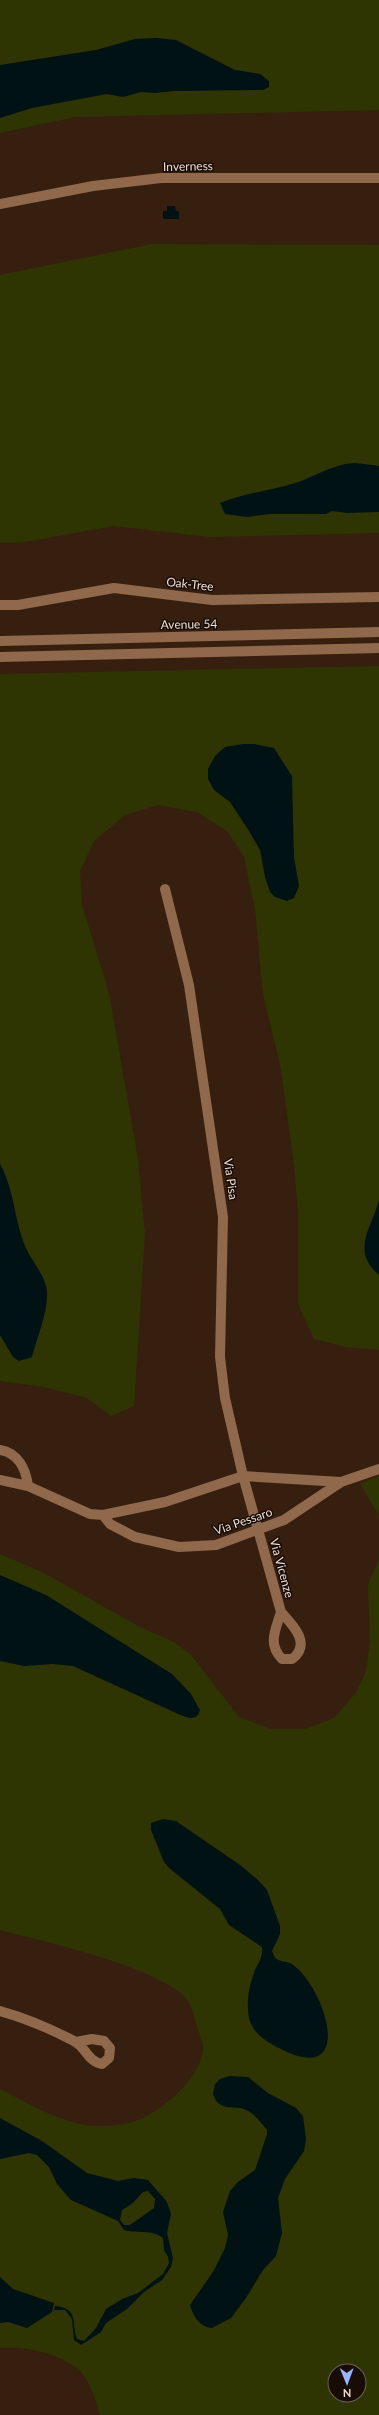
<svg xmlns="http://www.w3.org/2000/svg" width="379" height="2415" font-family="Lato,sans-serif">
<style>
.green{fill:#2e3503;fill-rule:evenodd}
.water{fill:#001214;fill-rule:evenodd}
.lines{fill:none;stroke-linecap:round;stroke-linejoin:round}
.minor{stroke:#90684c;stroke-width:10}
.labels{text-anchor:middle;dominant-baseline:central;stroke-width:3;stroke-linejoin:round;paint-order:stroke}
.street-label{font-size:12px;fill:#eeddd3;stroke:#170c06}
</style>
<rect width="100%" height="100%" fill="#371f0f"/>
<path class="green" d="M0,0h379v110l-304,7 -75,16z
M152,244l227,1v288l-169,4 -97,-11 -88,16 -25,1v-268z
M379,666v684l-33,-3 -32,-8 -16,-35v-92l-4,-46 -13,-97 -18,-75 -8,-85 -11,-52 -16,-25 -31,-20 -39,-7 -33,10 -31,26 -14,30 2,34 27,88 29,166 7,75 -11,172 -23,10 -24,-18 -43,-11 -44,-6v-707z
M379,1476v39l-19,-31z
M0,1554l44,19 94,53 36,16 17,13 48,62 31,12h35l29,-11 22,-25 10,-22 4,-30 -2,-57 11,-24v855h-279c-3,-13 -12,-39 -23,-47 -22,-16 -51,-22 -77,-20v-259c32,16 68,39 104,37 11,0 29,-3 39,-8 23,-11 57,-40 60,-68 1,-7 -4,-17 -6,-23 -2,-10 -7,-26 -15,-33 -41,-32 -131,-50 -182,-64zM335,2371h24v24h-24z"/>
<path class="water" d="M156,38l20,2 59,30 25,4 9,7v6l-6,3 -89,1 -19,2 -14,-1 -18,5 -16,-3 -75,14 -32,10v-53l96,-15 39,-11z
M167,206h8l1,5h3v8h-16v-8h4z
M356,463l23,3v46l-32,1 -15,-2 -6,3h-56l-23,3 -22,-3 -5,-11c24,-10 50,-12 75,-20 22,-7 37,-19 61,-20z
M243,744h11l20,4 18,28 2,82 5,28 -5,12 -7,3 -12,-4 -5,-5 -5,-15 -5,-27 -11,-19 -19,-29 -16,-12 -6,-11v-10l7,-13 10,-9z
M0,1164c15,27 14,57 26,84 6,14 20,28 21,44 1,21 -10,45 -15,65l-13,4 -6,-4 -13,-22z
M379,1200v75c-29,-25 -7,-47 0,-75z
M0,1575l46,20 126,79 19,20 9,16c-3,13 -15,7 -24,3l-103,-47 -20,-2 -29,2 -24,-5z
M163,1819l13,2 64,44 17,14 10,11 13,36v8l-8,17 3,7c5,4 11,3 17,6 35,25 66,128 -17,82 -13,-7 -22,-14 -26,-28 -3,-16 0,-33 6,-48 4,-8 8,-13 7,-23l-33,-22 -9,-16 -51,-41 -5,-6 -13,-32v-7z
M230,2076l18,1 20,16 28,15 7,8 3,23 -2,12 -19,28 -7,19 4,35 -6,23 -13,14 -17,28 -15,20 -19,10c-13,-1 -19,-13 -22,-23l23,-33 12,-24 3,-13 -5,-23 7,-21 8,-9 17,-12 12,-36v-4c-7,-9 -15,-20 -27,-22 -10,-1 -16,1 -24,-7l-3,-7 2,-10 5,-5z
M0,2118l42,23 45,32 31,8 16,-3 14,2 19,22 4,12 -4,19 6,25 -2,9 -9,13 -18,12 -17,17 -21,14 -5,9 -20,13 -7,-5 -2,-21 -7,-9h-11l1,-4c25,2 16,18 22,33l7,2 12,-13 10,-19 16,-10 16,-6 25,-19 6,-11 -1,-6 -4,-7 -1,-12c-11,-9 -26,-4 -39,-8l-6,-9 -47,-21 -14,-16 -8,-17 -12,-12 -8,-2 -29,6zM148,2191l7,8 -1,9 -24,17h-6l-4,-5 2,-10 11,-7 10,-11z
M0,2277l13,12 41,14 -2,9 -25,16 -19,-6 -8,1z"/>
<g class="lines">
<path class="minor" d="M0,204l93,-18 68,-8h218
M0,605h18l96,-17 98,12 167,-3
M0,641l379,-9
M0,657l379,-9
M165,889l24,96 34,232 -3,140 5,41 18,78 38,136c12,13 31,32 11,47h-10c-15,-15 -6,-30 -1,-47
M0,1450c18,3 26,19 28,36
M0,1480l28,6 62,28 13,1 62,-13 78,-26 98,6
M103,1515l7,9 25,13 44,10 37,-2 68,-25 57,-38 38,-13
M0,2011c25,7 51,18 74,30 12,6 13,20 28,23l7,-6 1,-10 -6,-7 -12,-2 -16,3"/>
</g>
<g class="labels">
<g class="street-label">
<text transform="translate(188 166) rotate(-1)">Inverness</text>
<text transform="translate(190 584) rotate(6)">Oak-Tree</text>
<text transform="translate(189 624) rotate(-1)">Avenue 54</text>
<text transform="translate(231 1179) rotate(82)">Via Pisa</text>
<text transform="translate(243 1521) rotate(-19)">Via Pessaro</text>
<text transform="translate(282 1568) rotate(75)">Via Vicenze</text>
</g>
</g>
<g transform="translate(347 2383) rotate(179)"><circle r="19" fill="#170c06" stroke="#6d6058"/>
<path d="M0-3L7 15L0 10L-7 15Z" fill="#9ab5fd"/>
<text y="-6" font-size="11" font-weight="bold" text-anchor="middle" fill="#eeddd3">N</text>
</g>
</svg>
